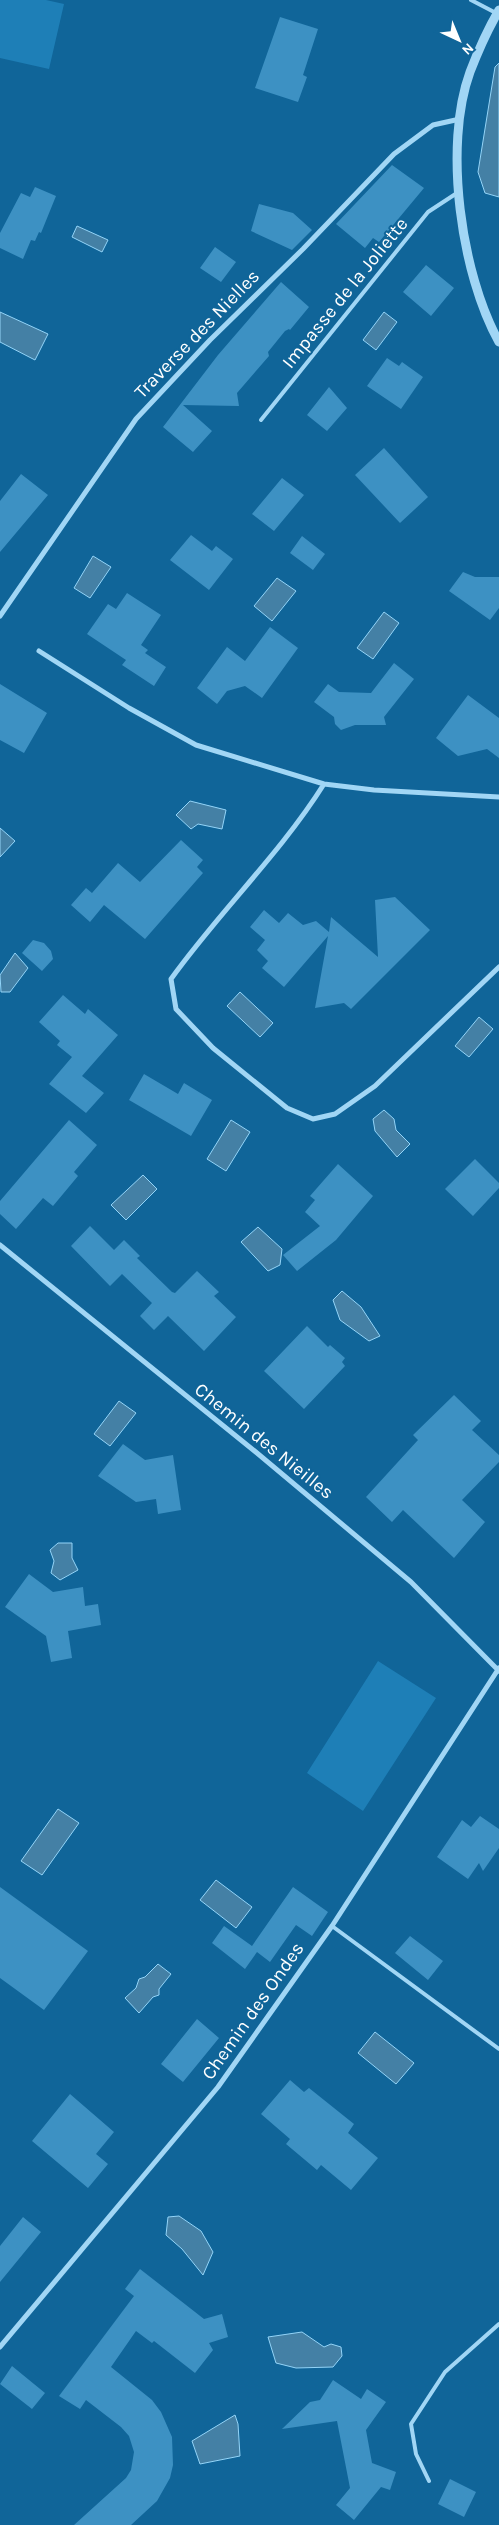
<svg xmlns="http://www.w3.org/2000/svg" width="499" height="2525" font-family="Karla,sans-serif">
<style>
.green{fill:#1e7fb7}
.water{fill:#4480a5;stroke:#93d4f8}
.building{fill:#3d91c3}
.lines{fill:none;stroke-linecap:round;stroke-linejoin:round}
.service{stroke:#a1d6f5;stroke-width:4}
.minor{stroke:#a1d6f5;stroke-width:5}
.tertiary{stroke:#a1d6f5;stroke-width:9}
.labels{text-anchor:middle;dominant-baseline:central;stroke-width:4;stroke-linejoin:round;paint-order:stroke}
.street-label{font-size:19px;fill:#fff;stroke:#106599}
</style>
<rect width="100%" height="100%" fill="#106599"/>
<path class="green" d="M0,0h46l18,4 -15,65 -49,-11z
M378,1661l58,37 -73,113 -56,-38z"/>
<path class="water" d="M499,63v134l-14,-4 -7,-21 17,-105z
M77,226l31,14 -6,12 -30,-15z
M0,312l48,22 -13,26 -35,-18z
M384,312l13,10 -21,28 -13,-10z
M93,556l18,11 -21,31 -16,-10z
M277,578l19,13 -24,30 -18,-15z
M384,612l15,11 -26,36 -16,-11z
M190,801l36,9 -4,19 -24,-5 -7,5 -15,-14z
M0,828l15,13 -15,16z
M15,953l13,15 -18,24h-9l-1,-17z
M240,992l33,31 -13,14 -33,-31z
M479,1017l14,12 -24,28 -14,-11z
M384,1110l10,9 2,11 14,14 -13,13 -22,-26 -2,-12z
M231,1120l19,12 -24,39 -19,-12z
M143,1175l14,14 -31,31 -15,-15z
M258,1227l24,22 -2,16 -12,6 -27,-29z
M342,1291l19,16 19,29 -11,5 -29,-21 -7,-20z
M119,1401l17,12 -26,33 -16,-12z
M58,1543h14v15l6,12 -18,10 -9,-7 3,-12 -4,-11z
M58,1809l21,14 -37,52 -21,-14z
M216,1880l36,27 -16,21 -36,-28z
M158,1964l13,10 -12,15v6l-6,2 -14,16 -14,-15 11,-10 3,-9 6,-2z
M375,2032l39,31 -18,21 -38,-31z
M179,2216l22,15 12,21 -10,23 -21,-26 -16,-14 2,-18z
M302,2332l22,15 7,-3 10,3 1,9 -9,11 -37,1 -20,-5 -8,-26z
M235,2415l3,9 2,32 -40,8 -8,-23z"/>
<path class="building" d="M280,17l38,12 -15,46 4,2 -9,25 -43,-14z
M392,165l32,23 -45,54 -6,-4 -8,10 -29,-24z
M35,187l21,9 -15,37 -2,-1 -4,9 -4,-1 -8,19 -23,-11v-15l21,-40 9,4z
M259,204l34,9 19,17 -20,20 -41,-19z
M215,247l21,15 -15,20 -21,-14z
M426,265l28,23 -23,28 -28,-24z
M281,282l28,25 -19,23 -1,-1 -4,2 -17,21 1,4 -32,37 2,13 -56,-1 29,26 -19,21 -30,-25 55,-72z
M387,358l12,8 3,-4 21,15 -22,32 -34,-23z
M329,387l18,21 -20,23 -20,-16z
M384,448l44,49 -28,26 -45,-48z
M21,474l27,21 -48,57v-51z
M282,478l22,17 -30,36 -22,-17z
M191,535l21,16 4,-5 17,13 -24,31 -39,-30z
M302,536l23,18 -12,16 -23,-17z
M463,572l12,5h24v31l-9,12 -41,-29z
M127,593l34,22 -20,30 7,5 -3,3 21,14 -12,19 -32,-21 4,-5 -39,-26 21,-30 8,5z
M270,627l28,21 -36,50 -17,-12 -18,5 -10,13 -20,-16 30,-41 18,14z
M394,663l20,16 -30,38 2,8h-31l-14,5 -6,-6 -1,-7 -20,-15 14,-18 11,8 32,1z
M0,684l47,29 -23,40 -24,-13z
M468,695l31,23v40l-12,-9 -29,7 -22,-18z
M181,840l22,20 -6,7 6,6 -58,66 -41,-34 -14,17 -19,-17 15,-17 6,5 26,-30 22,19z
M395,897l35,33 -79,79 -7,-6 -29,5 13,-72 -44,51 -22,-19 6,-7 -11,-11 8,-10 -15,-13 14,-17 15,13 9,-10 15,12 13,-4 13,11 2,-15 47,40 -3,-57z
M33,940l11,3 7,8 2,8 -11,12 -20,-18z
M63,995l22,19 3,-5 30,26 -36,41 22,17 -18,20 -37,-29 23,-27 -15,-12 3,-4 -21,-19z
M144,1074l34,20 6,-11 28,17 -21,36 -62,-36z
M69,1120l28,25 -23,27 4,4 -25,30 -10,-8 -27,31 -16,-15v-13z
M475,1159l24,24v5l-26,28 -28,-27z
M338,1164l35,32 -37,44 -39,31 -14,-16 37,-29 -15,-14 10,-12 -5,-4z
M90,1226l24,24 10,-10 16,16 -3,2 35,34 3,1 22,-22 22,21 -5,4 22,21 -32,34 -36,-35 -14,14 -14,-14 12,-13 -30,-29 -12,12 -39,-40z
M307,1326l21,21 2,-2 15,13 -3,4 3,4 -41,43 -40,-38z
M454,1395l27,26 -9,9 27,25v7l-37,38 23,22 -31,36 -51,-48 -11,12 -26,-25 52,-57 -5,-5z
M123,1444l22,16 28,-5 8,55 -23,4 -2,-15 -20,3 -38,-26z
M29,1574l24,18 30,-5 2,19 13,-2 3,21 -33,6 4,27 -21,4 -5,-26 -41,-29z
M480,1816l19,13v19l-16,23 -4,-8 -11,16 -31,-22 25,-37 9,7z
M0,1887l88,64 -44,59 -44,-32z
M293,1887l35,25 -16,24 -16,-11 -26,37 -13,-10 -12,17 -33,-26 12,-17 28,20z
M410,1936l33,25 -15,19 -33,-27z
M197,2019l22,19 -36,44 -22,-18z
M290,2080l14,12 5,-4 45,36 -6,9 30,25 -27,32 -30,-25 -4,5 -31,-26 4,-5 -29,-25z
M70,2094l44,38 -18,22 12,10 -20,24 -56,-47z
M23,2217l18,15 -41,50v-36z
M140,2269l64,50 18,-5 6,23 -19,6 4,7 -18,23 -41,-32 -2,2 -16,-12 -25,36 41,33 9,12 11,25 1,28 -3,13 -13,23 -26,24h-57l52,-47 5,-8 3,-18 -5,-16 -8,-9 -35,-27 -6,9 -21,-13 75,-100 -9,-7z
M12,2366l33,27 -13,16 -32,-25z
M333,2380l28,19 6,-10 19,13 -20,28 6,33 24,9 -6,18 -9,-3 -27,33 -18,-15 14,-17 -13,-67 -55,8 28,-27 10,-2z
M450,2479l26,13 -12,25 -26,-13z"/>
<g class="lines">
<path class="service" d="M471,0l25,13
M261,420l167,-208 29,-19
M332,1926l167,123
M429,2481l-13,-27 -5,-30 34,-52 54,-48"/>
<path class="minor" d="M0,616l136,-197 74,-79 93,-91 91,-95 39,-29 27,-6
M39,651l90,57 67,37 128,39 50,6 125,7
M324,784c-44,70 -105,128 -153,195l5,30 37,39 74,60 26,11 22,-5 40,-28 124,-119
M0,1245l257,208 154,129 88,89
M0,2347l218,-260 114,-161 167,-258"/>
<path class="tertiary" d="M499,10c-11,19 -21,41 -29,62 -27,74 -9,202 29,270"/>
</g>
<g class="labels">
<g class="street-label">
<text transform="translate(345 293) rotate(-51)">Impasse de la Joliette</text>
<text transform="translate(197 334) rotate(-46)">Traverse des Nielles</text>
<text transform="translate(264 1441) rotate(39)">Chemin des Nieilles</text>
<text transform="translate(253 2011) rotate(-55)">Chemin des Ondes</text>
</g>
</g>
<g transform="translate(459 40) rotate(136)" stroke="#106599" stroke-width="4" paint-order="stroke">
<path d="M0-4L9 19L0 12L-9 19Z" fill="#ffffff"/>
<text y="-8" font-size="14" font-weight="bold" text-anchor="middle" fill="#ffffff">N</text>
</g>
</svg>
